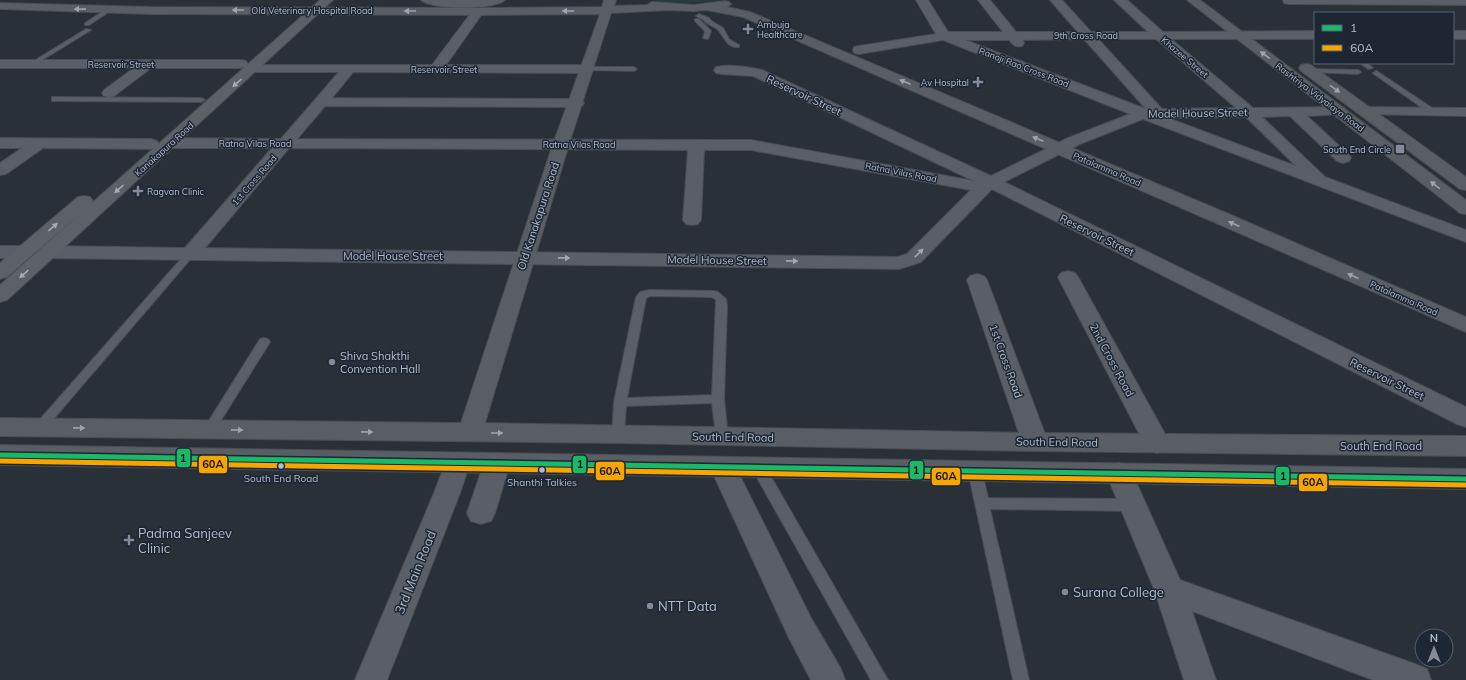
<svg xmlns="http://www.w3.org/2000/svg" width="1466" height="680" font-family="Mulish,sans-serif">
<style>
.green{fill:#273a3e}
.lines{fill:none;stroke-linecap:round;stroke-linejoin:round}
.lane-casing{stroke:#484c53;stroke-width:2}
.street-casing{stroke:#484c53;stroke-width:2}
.secondary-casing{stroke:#484c53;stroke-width:2}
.primary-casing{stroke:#484c55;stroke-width:2}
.lane{fill:#5a5e66;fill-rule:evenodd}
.street{fill:#5a5e66;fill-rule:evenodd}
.secondary{fill:#595d64;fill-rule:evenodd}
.primary{fill:#5c6168;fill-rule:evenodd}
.bus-1-casing{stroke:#1d2633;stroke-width:8}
.bus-2-casing{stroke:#1d2633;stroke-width:8}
.bus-1{stroke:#1ab867;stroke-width:5}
.bus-2{stroke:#f7a600;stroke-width:5}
.oneway{fill:#9da4b0}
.oneway2{fill:#a2aab6}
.oneway3{fill:#a2a9b5}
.poi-dot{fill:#848b96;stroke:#1d2633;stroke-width:1.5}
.bus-dot{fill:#b4bcc9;stroke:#1d2633;stroke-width:1.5}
.labels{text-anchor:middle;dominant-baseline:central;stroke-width:3;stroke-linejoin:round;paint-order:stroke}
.far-street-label{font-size:9px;fill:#b4bcc9;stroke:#1d2633}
.far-poi-label{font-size:9px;fill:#b4bcc9;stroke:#1d2633;text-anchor:start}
.bus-label{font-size:10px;fill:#b4bcc9;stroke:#1d2633}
.street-label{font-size:11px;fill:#b4bcc9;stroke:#1d2633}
.poi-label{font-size:11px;fill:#b4bcc9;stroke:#1d2633;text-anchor:start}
.near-poi-label{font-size:13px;fill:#b4bcc9;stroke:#1d2633;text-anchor:start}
.near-street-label{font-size:13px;fill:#b4bcc9;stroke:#1d2633}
.line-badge{stroke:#1d2633;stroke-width:1.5}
.pale-badge-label{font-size:11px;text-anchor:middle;font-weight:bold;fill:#111}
</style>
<rect width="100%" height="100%" fill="#2a3038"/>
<path class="green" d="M651,0h70l-41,4z"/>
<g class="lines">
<g class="lane-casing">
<path id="lane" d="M108,8l5,1 -24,16h-4v-2z
M699,14l10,4 1,2 13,8 6,11 10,6v2c-11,1 -14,-8 -20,-16 -3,-4 -10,-6 -14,-9l-1,-2 -8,-4z
M695,19h4l12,12 -3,8 -5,-1 2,-7 -10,-10z
M86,29l5,1 -57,35 -5,-1z
M1360,63h7l6,5 -5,1z
M587,67h47l3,2 -3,2 -49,-1 -1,-1z
M1311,69l47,1 3,2 -3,2 -49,-2v-2z
M1376,71l2,1 60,40 -4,2h-3l-57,-40 -1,-1z
M52,97l149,1 4,2 -4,2 -146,-1h-3z
M190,251l3,1 2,2 -2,2 -149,174 -4,2 -4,-2 -2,-3 2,-3 151,-172z
M650,290l64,1 4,1 8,7 1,7 -3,93 4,37 -2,3 -4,2 -4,-2 -2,-3 -4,-33 -86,3 -2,28 -2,3 -4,2 -4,-2 -2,-3 2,-32 22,-105 4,-5zM650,296l62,1 4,3 -4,95 -85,3 19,-100z
M264,338l4,1 2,3 -57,91 -4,2 -4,-2 -2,-3 2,-3 55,-88z
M758,462l5,1 125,217h-17l-120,-213 2,-4z
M975,466l5,1 2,4 6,27 144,1 5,2 2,4 -2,4 -5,2 -142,-2 39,171h-16l-45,-209 2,-4z"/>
</g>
<g class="street-casing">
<path id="street" d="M421,0h84c-8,10 -76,10 -84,0z
M916,0h12l20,32h55l-25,-32h12l26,32h62l-28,-32h12l29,32h57l-34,-32h13l36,32 152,-1v8h-144l82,69 86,-1 5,1 2,3 -2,3 -37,2 42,39 2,3 -2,3 -6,2 -6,-2 -47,-45 -28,1 63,60 141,53v12l-323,-123 -63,25 -76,38 462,225v20l-9,-3 -465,-235 -71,73 -22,7 -851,-11 -7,-2 -3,-4 3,-4 7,-2 137,2 87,-100h-101l-6,-2 -2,-3 2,-3 6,-2 110,1 58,-67h-86l-5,-1 -2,-3 2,-3h184l42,-56h8l2,2 -38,54h141l5,1 2,3 -2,3 -5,1 -234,-1 -21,26 245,1 5,1 2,3 -2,3 -5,1 -252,-1 -28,33 454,1 223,41 -221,-105 -32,-2 -5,-1 -2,-3 2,-3c14,-3 32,0 46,3l229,106 77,-38 62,-24 -187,-74 -84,14 -5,-1 -1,-3 1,-3 5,-1 77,-12zM1084,39l62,70 -181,-69h44c4,5 6,7 13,6l2,-3 -2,-3zM1098,39h58l80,69 -74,1zM1246,117l50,49 -128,-48zM289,148l399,2 -5,70 3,4 6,1 6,-1 3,-4 3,-70h47l220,40 -64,64 -10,3 -692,-9z
M1283,0h183v5l-178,-1 -4,-1z
M1453,31h13v8h-13z
M0,60h241l5,1 2,3 -2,3 -5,1h-90l-37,28 -5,1 -5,-1 -2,-3 2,-3 30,-22h-134z
M1365,107l101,1v8l-106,-2 -2,-3 2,-3z
M0,138l151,1 6,2 2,3 -2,3 -6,2 -108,-1 -37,26 -6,1v-12l22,-15h-22z
M0,246h23l7,2 3,4 -3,4 -7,2h-23z
M1068,271l7,2 3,4 92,166 -4,7 -9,3 -9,-3 -4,-7 -86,-166 3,-4z
M977,274l7,2 3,4 61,162 -4,7 -9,2 -9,-2 -4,-7 -55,-162 3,-4z
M457,453l9,3 4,7 -10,30 -73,187h-32l79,-187 14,-37z
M497,453l9,3 4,7 -15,50 -4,8 -10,3 -10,-3 -4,-8 17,-50 4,-7z
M723,457l9,3 79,158 30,51 4,11h-34l-22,-42 -79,-171 4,-7z
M1119,463l9,3 4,7 48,107 235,84 12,5 4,11h-58l-181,-69 24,69h-32l-30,-91 -48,-116 4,-7z"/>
</g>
<g class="secondary-casing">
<path id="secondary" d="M604,0h12l-2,6 33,-1 5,-3 42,3 31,-4 4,1 2,2 -4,3 23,5 481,203 235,102v15l-723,-315 -36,-7 -13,1 -26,-1 -57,3 -42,131 -84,279 550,10 431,3v20l-431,-5 -417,-8 -618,-7v-18l461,5 92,-279 47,-130 -117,1 -333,-1 -150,-5v-6l150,4 333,1 119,-1z
M1187,0h13l266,200v14l-6,-1z
M1306,64l5,1 155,112v13l-6,-1 -159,-118 -2,-3 2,-3z
M0,445l1466,24v20l-1466,-24z"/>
</g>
<g class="primary-casing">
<path id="primary" d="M320,0h13l-326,300 -7,2v-17z
M84,196l6,1 3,4 -3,4 -83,72 -7,2v-16l78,-66z"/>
</g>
<use href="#lane" class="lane"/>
<use href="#street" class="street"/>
<use href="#secondary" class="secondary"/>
<use href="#primary" class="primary"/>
<g class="bus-1-casing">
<path id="bus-1" d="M0,455l1466,24"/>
</g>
<g class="bus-2-casing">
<path id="bus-2" d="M0,461l1466,24"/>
</g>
<use href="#bus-1" class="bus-1"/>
<use href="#bus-2" class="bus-2"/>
</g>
<defs><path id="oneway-solid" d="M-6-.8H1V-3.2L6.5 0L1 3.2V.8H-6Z"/></defs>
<g class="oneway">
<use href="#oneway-solid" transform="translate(80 9) rotate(-179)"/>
<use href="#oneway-solid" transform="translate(238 10) rotate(-180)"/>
<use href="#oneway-solid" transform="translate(410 11) rotate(-180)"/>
<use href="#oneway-solid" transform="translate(568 11) rotate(180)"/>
<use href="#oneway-solid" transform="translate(1265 55) rotate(-143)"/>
<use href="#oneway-solid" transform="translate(905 82) rotate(-157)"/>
<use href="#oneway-solid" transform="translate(1335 89) rotate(36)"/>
<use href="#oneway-solid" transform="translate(1038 139) rotate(-157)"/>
<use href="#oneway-solid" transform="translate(1435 185) rotate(-143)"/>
<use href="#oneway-solid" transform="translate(1234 224) rotate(-156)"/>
<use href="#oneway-solid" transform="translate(1353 276) rotate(-156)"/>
<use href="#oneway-solid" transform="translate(79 428) rotate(1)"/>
<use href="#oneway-solid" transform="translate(237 430) rotate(1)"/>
<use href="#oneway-solid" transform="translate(367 432) rotate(1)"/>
<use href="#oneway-solid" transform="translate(497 433)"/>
</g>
<g class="oneway2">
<use href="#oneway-solid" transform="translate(237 83) rotate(138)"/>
<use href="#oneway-solid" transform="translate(119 189) rotate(138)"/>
<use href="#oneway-solid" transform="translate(53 227) rotate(-40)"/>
<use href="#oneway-solid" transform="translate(24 274) rotate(138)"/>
</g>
<g class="oneway3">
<use href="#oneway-solid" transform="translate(919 253) rotate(-45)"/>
<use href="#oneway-solid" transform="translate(564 258) rotate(1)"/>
<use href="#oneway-solid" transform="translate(792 261) rotate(1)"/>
</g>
<g class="poi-dot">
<path d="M746 23h4v4h4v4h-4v4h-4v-4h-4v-4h4z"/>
<path d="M976 76h4v4h4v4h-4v4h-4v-4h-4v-4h4z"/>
<rect x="1395" y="144" width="10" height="10" rx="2"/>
<path d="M136 185h4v4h4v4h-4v4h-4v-4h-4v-4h4z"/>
<circle cx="332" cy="362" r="4"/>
<path d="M127 534h4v4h4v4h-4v4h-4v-4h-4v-4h4z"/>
<circle cx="1065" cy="592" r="4"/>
<circle cx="650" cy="606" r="4"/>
</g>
<g class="bus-dot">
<circle cx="281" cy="466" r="3.5"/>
<circle cx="542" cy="470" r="3.5"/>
</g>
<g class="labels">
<g class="far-street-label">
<text x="312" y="10">Old Veterinary Hospital Road</text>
<text x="1086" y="35">9th Cross Road</text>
<text transform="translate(1185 57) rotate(40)">Khazee Street</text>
<text x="121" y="64">Reservoir Street</text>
<text transform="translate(1024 67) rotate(21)">Ranoji Rao Cross Road</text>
<text x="444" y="69">Reservoir Street</text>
<text transform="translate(1320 97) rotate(37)">Rashtriya Vidyalaya Road</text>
<text x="255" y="143">Ratna Vilas Road</text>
<text x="579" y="144">Ratna Vilas Road</text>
<text transform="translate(164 149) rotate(-42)">Kanakapura Road</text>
<text transform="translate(1107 169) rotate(23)">Patalamma Road</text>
<text transform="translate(901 172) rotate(11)">Ratna Vilas Road</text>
<text transform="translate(254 180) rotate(-49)">1st Cross Road</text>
<text transform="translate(1404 298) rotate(24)">Patalamma Road</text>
</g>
<g class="far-poi-label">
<text x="757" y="24">Ambuja<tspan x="757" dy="10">Healthcare</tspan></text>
<text x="969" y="82" text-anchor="end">Av Hospital</text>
<text x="1391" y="149" text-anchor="end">South End Circle</text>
<text x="147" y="191">Ragvan Clinic</text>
</g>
<g class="bus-label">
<text x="281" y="478">South End Road</text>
<text x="542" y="482">Shanthi Talkies</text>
</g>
<g class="street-label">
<text transform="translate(804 95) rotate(25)">Reservoir Street</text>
<text transform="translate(1198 113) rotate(-1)">Model House Street</text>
<text transform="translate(538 216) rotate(-72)">Old Kanakapura Road</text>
<text transform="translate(1097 235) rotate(26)">Reservoir Street</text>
<text x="393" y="256">Model House Street</text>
<text transform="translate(717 260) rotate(1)">Model House Street</text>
<text transform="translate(1112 360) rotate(62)">2nd Cross Road</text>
<text transform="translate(1006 361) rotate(70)">1st Cross Road</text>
<text transform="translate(1387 379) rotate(26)">Reservoir Street</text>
<text transform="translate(733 437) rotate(1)">South End Road</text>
<text transform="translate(1057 442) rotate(1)">South End Road</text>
<text x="1381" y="446">South End Road</text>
</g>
<g class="poi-label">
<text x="340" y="356">Shiva Shakthi<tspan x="340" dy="13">Convention Hall</tspan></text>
</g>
<g class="near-poi-label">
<text x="138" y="533">Padma Sanjeev<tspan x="138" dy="15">Clinic</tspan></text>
<text x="1073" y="592">Surana College</text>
<text x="658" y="606">NTT Data</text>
</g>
<g class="near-street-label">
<text transform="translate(415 572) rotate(-68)">3rd Main Road</text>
</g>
</g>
<g class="line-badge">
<rect x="176" y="448" width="15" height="20" rx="4" fill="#1ab867"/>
<rect x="198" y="455" width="30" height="19" rx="4" fill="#f7a600"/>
<rect x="572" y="455" width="15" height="19" rx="4" fill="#1ab867"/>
<rect x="909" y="460" width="15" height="20" rx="4" fill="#1ab867"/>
<rect x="595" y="461" width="30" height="20" rx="4" fill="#f7a600"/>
<rect x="1275" y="466" width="15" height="20" rx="4" fill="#1ab867"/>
<rect x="931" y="467" width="30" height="19" rx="4" fill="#f7a600"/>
<rect x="1298" y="473" width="30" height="19" rx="4" fill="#f7a600"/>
</g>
<g class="pale-badge-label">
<text x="183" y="462">1</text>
<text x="213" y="468">60A</text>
<text x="580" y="468">1</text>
<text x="916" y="474">1</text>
<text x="610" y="475">60A</text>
<text x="1283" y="480">1</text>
<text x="946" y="480">60A</text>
<text x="1313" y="486">60A</text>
</g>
<rect x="1314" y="12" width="140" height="52" fill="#1d2633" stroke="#59626f"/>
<rect x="1322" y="25" width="20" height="6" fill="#1ab867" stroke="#59626f"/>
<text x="1350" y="32" font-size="12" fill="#b4bcc9">1</text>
<rect x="1322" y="45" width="20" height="6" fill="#f7a600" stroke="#59626f"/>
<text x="1350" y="52" font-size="12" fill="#b4bcc9">60A</text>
<g transform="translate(1434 648)"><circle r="19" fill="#1d2633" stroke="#59626f"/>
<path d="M0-3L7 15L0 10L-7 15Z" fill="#848b96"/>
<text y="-6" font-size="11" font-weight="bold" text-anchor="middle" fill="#b4bcc9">N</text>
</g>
</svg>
